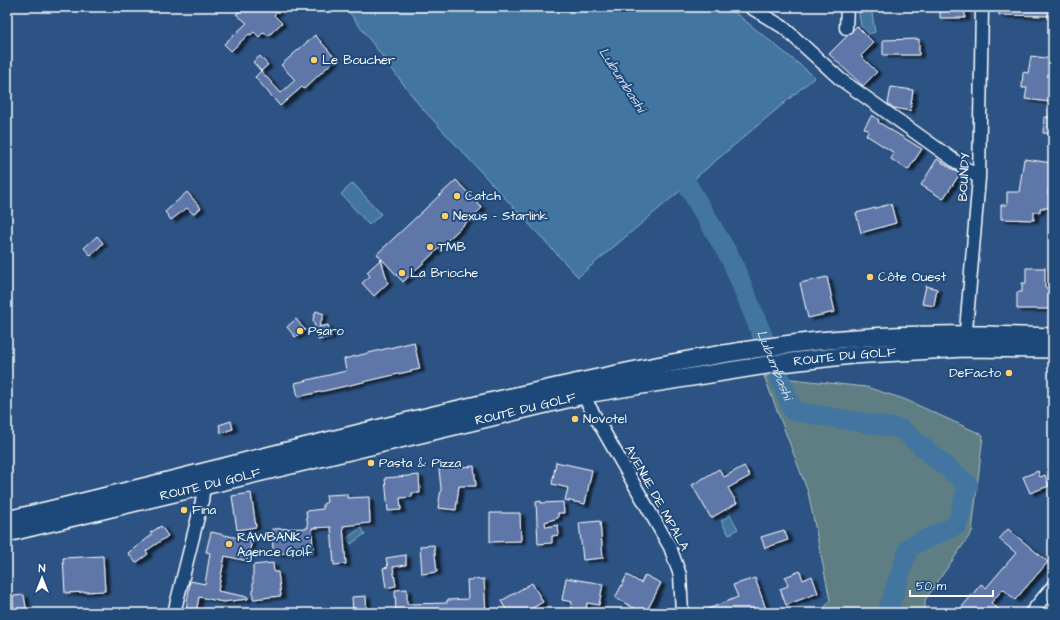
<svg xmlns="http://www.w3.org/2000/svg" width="1060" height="620" font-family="'Architects Daughter',sans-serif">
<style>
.green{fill:#5e7e83;stroke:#aebec1}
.water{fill:#4376a0;stroke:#8eadc6}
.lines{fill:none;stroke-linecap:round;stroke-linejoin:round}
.river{stroke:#4376a0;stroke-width:20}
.building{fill:#5e77a8;stroke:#fff;filter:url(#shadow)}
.minor-casing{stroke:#fff;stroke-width:15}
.secondary-casing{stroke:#fff;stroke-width:20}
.minor{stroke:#1f4a7a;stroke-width:12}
.secondary{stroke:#1f4a7a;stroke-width:17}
.poi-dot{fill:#ffd166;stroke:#1f4a7a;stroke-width:1.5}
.labels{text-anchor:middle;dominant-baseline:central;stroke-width:4;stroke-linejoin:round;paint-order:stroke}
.poi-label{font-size:13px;fill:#fff;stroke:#1f4a7a;text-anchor:start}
.street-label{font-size:13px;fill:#fff;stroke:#1f4a7a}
.water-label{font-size:14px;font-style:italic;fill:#d0dde7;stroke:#1f4a7a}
</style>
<defs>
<filter id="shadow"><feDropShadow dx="4.5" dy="2.5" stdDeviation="1" flood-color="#0009"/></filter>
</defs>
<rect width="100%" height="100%" fill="#2c5383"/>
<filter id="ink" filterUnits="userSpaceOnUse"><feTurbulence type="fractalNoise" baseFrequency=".025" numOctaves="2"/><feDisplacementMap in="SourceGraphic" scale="8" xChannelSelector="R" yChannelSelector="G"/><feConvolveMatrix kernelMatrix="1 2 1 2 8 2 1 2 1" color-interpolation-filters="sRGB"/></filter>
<g filter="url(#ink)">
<path class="green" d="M764,376l102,11 38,12 79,36 -11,97 -47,68v13h-104l9,-13 -22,-108z"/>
<path class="water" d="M345,7h383l87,70 -237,200 -158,-171z
M858,7h13l4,25 -6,2 -8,-8z
M353,183l28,31 -12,11 -28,-31z
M730,515l8,14 -9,6 -8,-14z
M361,528l4,6 -14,10 -4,-6z"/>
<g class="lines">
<path class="river" id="s1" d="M674,162l58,99 61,150 108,18 67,56 -11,40 -48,22 -22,66"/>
</g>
<path class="building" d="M234,7h48l-8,8 8,8 -14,13 -4,-4 -5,5 -5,-5 -3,3 -2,-1 -18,17 -7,-7 23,-21 -11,-9 3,-2z
M940,7h25v11h-25z
M999,7h54v9l-54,-1z
M857,26l17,17 -13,13 16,16 -14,14 -34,-32z
M315,35l21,24 -32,30 -2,-2 -22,19 -25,-29 6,-6 20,22 14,-13 -14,-15z
M919,39v16h-36v-15z
M260,56l8,9 -7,6 -8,-9z
M1031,56l22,3 -3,43 -25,-3 2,-11h-5l1,-16 5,1z
M891,87l22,3 -3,21 -16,-3 -6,-4z
M872,115l7,5 -1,2 44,27 -14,21 -17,-11 3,-6 -28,-18 3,-4 -5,-3z
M1044,117h9v17l-10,-1z
M937,159l23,15 -17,25 -22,-14z
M1024,159l28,4 -4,31h3l-1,14h-10v4h-6v8l-33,-1v-14h6v-13h12z
M456,180l26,28 -79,74 -26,-28z
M187,192l14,16 -8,6 -6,-6 -16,12 -6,-8z
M891,204l5,19 -35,10 -5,-20z
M97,236l6,7 -12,13 -7,-8z
M381,259l7,24 -14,13 -12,-13 8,-7 -3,-4z
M1026,268h19v20h8v21h-36v-17h5v-9h4z
M827,277l8,35 -27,6 -8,-35z
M926,286l11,3 -3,17 -12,-2z
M316,311l8,3 -5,13 9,-2 3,12 -13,3 -5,-21z
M296,319l9,11 -10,7 -8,-10z
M414,342l6,27 -122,28 -3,-14 51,-12 -2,-12z
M231,421l2,8 -12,4 -2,-8z
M556,462l36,8 -7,34 -20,-4 3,-12 -16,-4z
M474,466l2,20h-17l-3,24 -18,-2 3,-19 -2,-20z
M744,466l6,10 -22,12 9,15 -26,15 -19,-33 27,-16 5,8z
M1038,471l2,6 5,-2 4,11 -19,7 -7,-16z
M419,475l1,18h-8v4l-12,1 1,12 -13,1 -3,-33z
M251,493l5,34 -19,3 -5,-34z
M347,494v4l22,-1 1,26 -27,3 3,38 -12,1 -3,-38 -19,1 1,24 -40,2 -1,-25 36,-1 -2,-17 17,-2v-5l4,-2 -1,-7z
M541,501v2l22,-1 1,11h-6v5l-13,4 1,5 12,-2 1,10 -7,1v7l-14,1 -2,-42z
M490,513h30l1,28 -31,1z
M600,521l3,37 -20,2 -4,-37z
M161,526l7,10 -22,15 2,3 -12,9 -8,-10 24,-18 -2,-2z
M1008,529l40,33 -33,38 -12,-11 -12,14 13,10h-47l24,-29 5,4 30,-35 -17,-14z
M784,530l4,10 -23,8 -4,-11z
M211,532l41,9 -5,20 -22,-5 -7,35 30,6v2l-25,3 -24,-5 -3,16 -10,-2 4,-30 15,3 5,-31 -4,-1z
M434,545l3,27 -15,2 -2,-28z
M406,555v10l-13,2 3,19 -10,2 -3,-20 5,-1 -2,-9z
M103,556l2,35 -40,2 -2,-35z
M273,563l1,9h4l3,24 -28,3v-34z
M800,571l3,9 9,-4 6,17 -32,12 -6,-16 8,-3 -3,-9z
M627,575l14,8 4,-8 16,8 -15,30h-10l2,-3 -23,-12z
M566,578l37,6 -4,21 -12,-2 -1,8 -15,-2 1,-7 -10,-2z
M755,578l11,31 -11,4h-57l40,-16 -5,-12z
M484,579l2,34h-90l-1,-23 12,-1v15l40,-1v-3l21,-1 -1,-19z
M532,583l11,19 -19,11h-16l-7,-12z
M24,595l3,18h-13l-1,-17z
M366,596l1,17h-14l-1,-16z"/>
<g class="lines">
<g class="minor-casing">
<path id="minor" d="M750,7l33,20 57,52 139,99
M846,28l1,-21
M965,342l14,-164 3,-171
M580,390l90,157 10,28 2,38
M174,613l28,-112 2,-16 -2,-5
M1031,613l22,-27"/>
</g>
<g class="secondary-casing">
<g id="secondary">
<path d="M7,520c167,-39 332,-84 500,-122 102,-23 206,-46 311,-57 78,-8 156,-7 235,-4"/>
<path id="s2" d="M7,533l585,-140 181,-29 79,-9 112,-7 89,1"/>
</g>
</g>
<use href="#minor" class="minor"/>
<use href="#secondary" class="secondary"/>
</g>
</g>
<g class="poi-dot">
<circle cx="314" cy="60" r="4"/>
<circle cx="457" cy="196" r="4"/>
<circle cx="445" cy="216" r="4"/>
<circle cx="430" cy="247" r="4"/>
<circle cx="402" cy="273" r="4"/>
<circle cx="870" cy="277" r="4"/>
<circle cx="300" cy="331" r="4"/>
<circle cx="1009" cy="373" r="4"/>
<circle cx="575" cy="419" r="4"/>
<circle cx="371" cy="463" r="4"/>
<circle cx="184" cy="510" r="4"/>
<circle cx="229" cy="544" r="4"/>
</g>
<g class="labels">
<g class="poi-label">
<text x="322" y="60">Le Boucher</text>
<text x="465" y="196">Catch</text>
<text x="453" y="216">Nexus - Starlink</text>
<text x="438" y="247">TMB</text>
<text x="410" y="273">La Brioche</text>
<text x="878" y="277">Côte Ouest</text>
<text x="308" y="331">Psaro</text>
<text x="1001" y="373" text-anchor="end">DeFacto</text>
<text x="583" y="419">Novotel</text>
<text x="379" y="463">Pasta &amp; Pizza</text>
<text x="192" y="510">Fina</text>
<text x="237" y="537">RAWBANK -<tspan x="237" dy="15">Agence Golf</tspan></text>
</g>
<g class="street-label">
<text transform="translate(964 177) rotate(-87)">BOUNDY</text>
<text stroke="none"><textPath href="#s2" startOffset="857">ROUTE DU GOLF</textPath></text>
<text stroke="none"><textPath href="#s2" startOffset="533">ROUTE DU GOLF</textPath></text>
<text stroke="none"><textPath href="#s2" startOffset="209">ROUTE DU GOLF</textPath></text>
<text transform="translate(657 498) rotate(61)">AVENUE DE MPALA</text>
</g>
<g class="water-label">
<text transform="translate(622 80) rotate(57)">Lubumbashi</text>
<text stroke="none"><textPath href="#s1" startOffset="227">Lubumbashi</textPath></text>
</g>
</g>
<rect width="1060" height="620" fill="none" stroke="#1f4a7a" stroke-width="24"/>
<rect x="12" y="12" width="1036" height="596" fill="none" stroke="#fff" stroke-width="1.5" filter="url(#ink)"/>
<g transform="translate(42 578)" stroke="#1f4a7a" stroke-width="3" paint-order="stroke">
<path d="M0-3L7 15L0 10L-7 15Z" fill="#ffffff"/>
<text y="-6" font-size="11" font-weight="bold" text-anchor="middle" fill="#ffffff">N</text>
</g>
<path d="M910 590v6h83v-6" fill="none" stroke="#ffffff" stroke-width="2"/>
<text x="916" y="590" font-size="12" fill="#ffffff" stroke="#1f4a7a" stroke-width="3" paint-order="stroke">50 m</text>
</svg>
